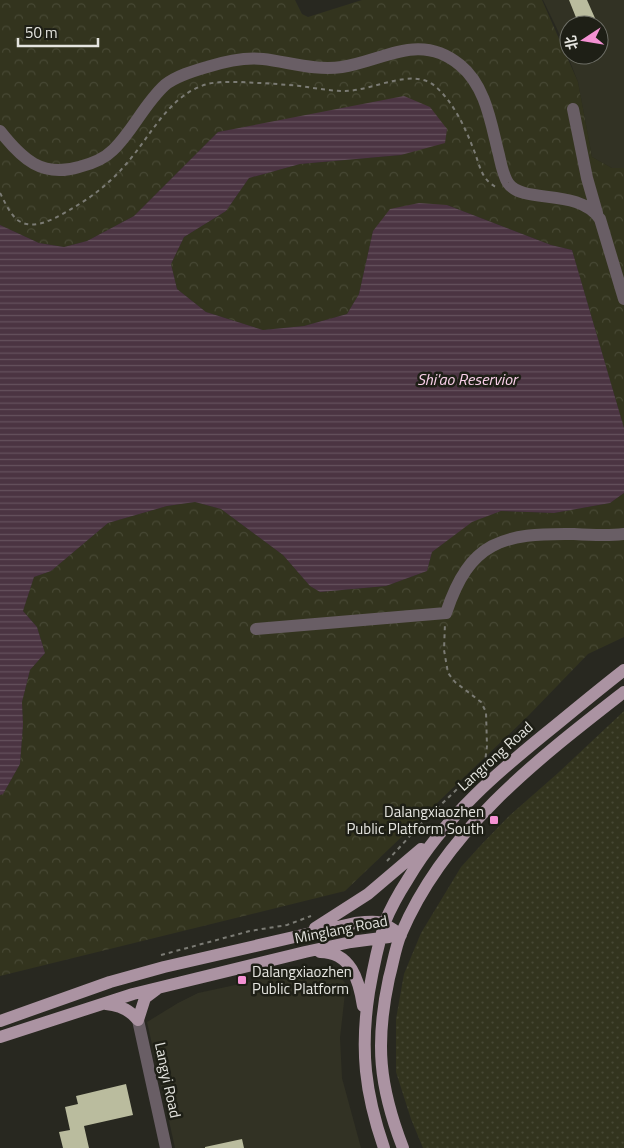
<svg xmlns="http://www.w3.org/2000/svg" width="624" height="1148" font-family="'Titillium Web','Noto Sans SC',sans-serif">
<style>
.built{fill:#323224;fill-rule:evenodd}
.grass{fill:url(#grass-dots)}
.forest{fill:url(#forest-crowns)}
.water{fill:url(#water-rules)}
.building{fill:#babc9e}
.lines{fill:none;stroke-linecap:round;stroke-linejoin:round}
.path{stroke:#7b7b74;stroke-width:2;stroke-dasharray:4 4;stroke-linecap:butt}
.minor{stroke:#695e65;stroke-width:12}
.major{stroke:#ab93a2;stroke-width:12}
.poi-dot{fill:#f491d3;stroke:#1e1f16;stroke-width:2}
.labels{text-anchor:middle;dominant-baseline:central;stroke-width:5;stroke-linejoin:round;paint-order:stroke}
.street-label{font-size:15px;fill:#e4e4df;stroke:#1e1f16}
.poi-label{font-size:15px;fill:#e4e4df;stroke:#1e1f16;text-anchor:end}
.water-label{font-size:16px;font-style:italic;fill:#fad1ea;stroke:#1e1f16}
</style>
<defs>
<pattern id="grass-dots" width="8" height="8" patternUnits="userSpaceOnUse" patternTransform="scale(1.25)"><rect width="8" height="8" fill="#33341e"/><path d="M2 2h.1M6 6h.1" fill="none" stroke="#474834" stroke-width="1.8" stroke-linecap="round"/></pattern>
<pattern id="forest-crowns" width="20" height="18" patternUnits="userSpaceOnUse" patternTransform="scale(1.25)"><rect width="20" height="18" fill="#33341e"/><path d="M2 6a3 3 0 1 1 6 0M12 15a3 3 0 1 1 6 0" fill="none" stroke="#474834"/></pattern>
<pattern id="water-rules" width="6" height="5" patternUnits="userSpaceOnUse" patternTransform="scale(1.25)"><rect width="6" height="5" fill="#4b3442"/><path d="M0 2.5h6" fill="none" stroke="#65515d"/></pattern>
</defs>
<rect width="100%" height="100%" fill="#282820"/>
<path class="built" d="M543,0h81v168h-12l-20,-11 -14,-75 -20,-51zM569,25h30v30h-30z
M319,967l15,2 12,15 -6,54 2,40 19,70h-186l-28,-126 31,-19 20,-10z"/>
<path class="grass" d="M624,711v437h-201l-12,-29 -15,-47v-53l8,-45 17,-41 40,-66 20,-22 28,-29 49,-43z"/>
<path class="forest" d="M0,0h295l7,14 6,3 54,-17h180l36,82 14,75 20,11h12v260l-52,-178 -21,-5 -104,-40 -74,26 -14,63 -12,20 -43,12 -41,4 -57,-18 -29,-23 -6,-25 13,-27 42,-26 23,-33 51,-14 101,-9 -145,-30 -38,7 -84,84 -47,25 -23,6 -25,-4 -39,-18z
M624,493v144l-36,17 -60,62 -183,175 -345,85v-181l3,-1 17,-30 3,-39 -1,-23 8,-32 15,-17 -8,-26 -14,-16 11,-34 17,-6 57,-48 59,-17 28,-4 26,7 62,46 27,31 10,6 66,-6 41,-15 5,-19 39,-30 30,-11 53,2 56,-10z"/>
<path class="water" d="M404,96l26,11 17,22 -2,14 -44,12 -101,9 -51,14 -23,33 -42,26 -13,27 6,25 29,23 57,18 41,-4 43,-12 12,-20 14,-63 17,-22 29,-6 28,2 104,40 21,5 52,178v65l-14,10 -56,10 -53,-2 -29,11 -40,30 -5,19 -41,15 -66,6 -10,-6 -27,-31 -62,-46 -26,-7 -28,4 -59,17 -57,48 -17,6 -11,34 14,16 8,26 -15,17 -8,32 1,23 -3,39 -17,30 -3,1v-570l39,18 25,4 23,-6 47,-25 84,-84z"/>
<path class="building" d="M569,0h18l11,25h-19z
M599,27l8,19 -8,4z
M126,1084l7,31 -49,11 5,22h-26l-4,-16 11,-2 -5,-23 13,-3 -2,-8z
M242,1139l2,9h-39v-1z"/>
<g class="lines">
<path class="path" d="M0,193c5,9 10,22 19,28 13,8 28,1 40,-5 27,-15 48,-29 68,-53 22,-25 40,-63 72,-76 13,-6 27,-5 41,-5 20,1 40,2 60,4 15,2 30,5 45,5 28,0 68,-25 91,-4 17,15 29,40 37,61 7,16 7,32 25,40
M387,861l34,-37 64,-62 2,-16 -1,-34 -5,-10 -26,-20 -7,-9 -4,-23 1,-27
M161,955l89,-24 37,-6 24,-9"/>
<path class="minor" d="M573,109l14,69 10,35
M0,131c22,28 42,47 79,36 12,-3 25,-8 34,-17 20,-19 31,-46 52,-65 11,-9 28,-14 42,-18 16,-5 38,-10 56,-8 26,3 52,12 79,8 43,-7 78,-35 118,-2 26,21 31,59 39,90 2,9 4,20 9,28 15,22 70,4 92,36l24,80
M256,629l190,-16c24,-72 56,-80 128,-79 16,1 33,2 50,0
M138,1020l28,128"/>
<path class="major" d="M315,928l53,-34 53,-45
M320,952c31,0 39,28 43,54
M106,1004c12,1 24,6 32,16
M138,1020l7,-22 12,-9
M0,1021l110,-39 54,-15 191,-44c24,-3 26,-3 46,12
M0,1037l133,-43 172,-42 46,-10 38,-5
M384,1148c-19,-55 -24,-98 -15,-156 4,-23 9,-47 16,-70 6,-15 14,-29 23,-43 37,-63 92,-109 148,-154 23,-19 45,-37 68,-55
M403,1148c-24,-62 -28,-105 -14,-170 4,-14 6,-30 12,-44 44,-104 137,-175 223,-242"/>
</g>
<g class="poi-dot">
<rect x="489" y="815" width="10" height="10" rx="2.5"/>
<rect x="237" y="975" width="10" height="10" rx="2.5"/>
</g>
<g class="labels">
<g class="street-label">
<text transform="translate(495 756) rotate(-42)">Langrong Road</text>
<text transform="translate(341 929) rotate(-11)">Minglang Road</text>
<text transform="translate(168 1080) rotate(78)">Langyi Road</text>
</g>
<g class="poi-label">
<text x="484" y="811">Dalangxiaozhen<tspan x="484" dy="17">Public Platform South</tspan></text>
<text x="252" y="971" text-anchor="start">Dalangxiaozhen<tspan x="252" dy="17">Public Platform</tspan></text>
</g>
<g class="water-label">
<text x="467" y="379">Shi'ao Reservior</text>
</g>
</g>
<g transform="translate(584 40) rotate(258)"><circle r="24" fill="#1e1f16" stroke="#6d6e66"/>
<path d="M0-4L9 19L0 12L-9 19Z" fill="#f491d3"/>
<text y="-8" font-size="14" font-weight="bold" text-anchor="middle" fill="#e4e4df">北</text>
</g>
<path d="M18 38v8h80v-8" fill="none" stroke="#e4e4df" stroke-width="2.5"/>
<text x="25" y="38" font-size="15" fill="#e4e4df" stroke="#1e1f16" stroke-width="4" paint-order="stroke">50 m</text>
</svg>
